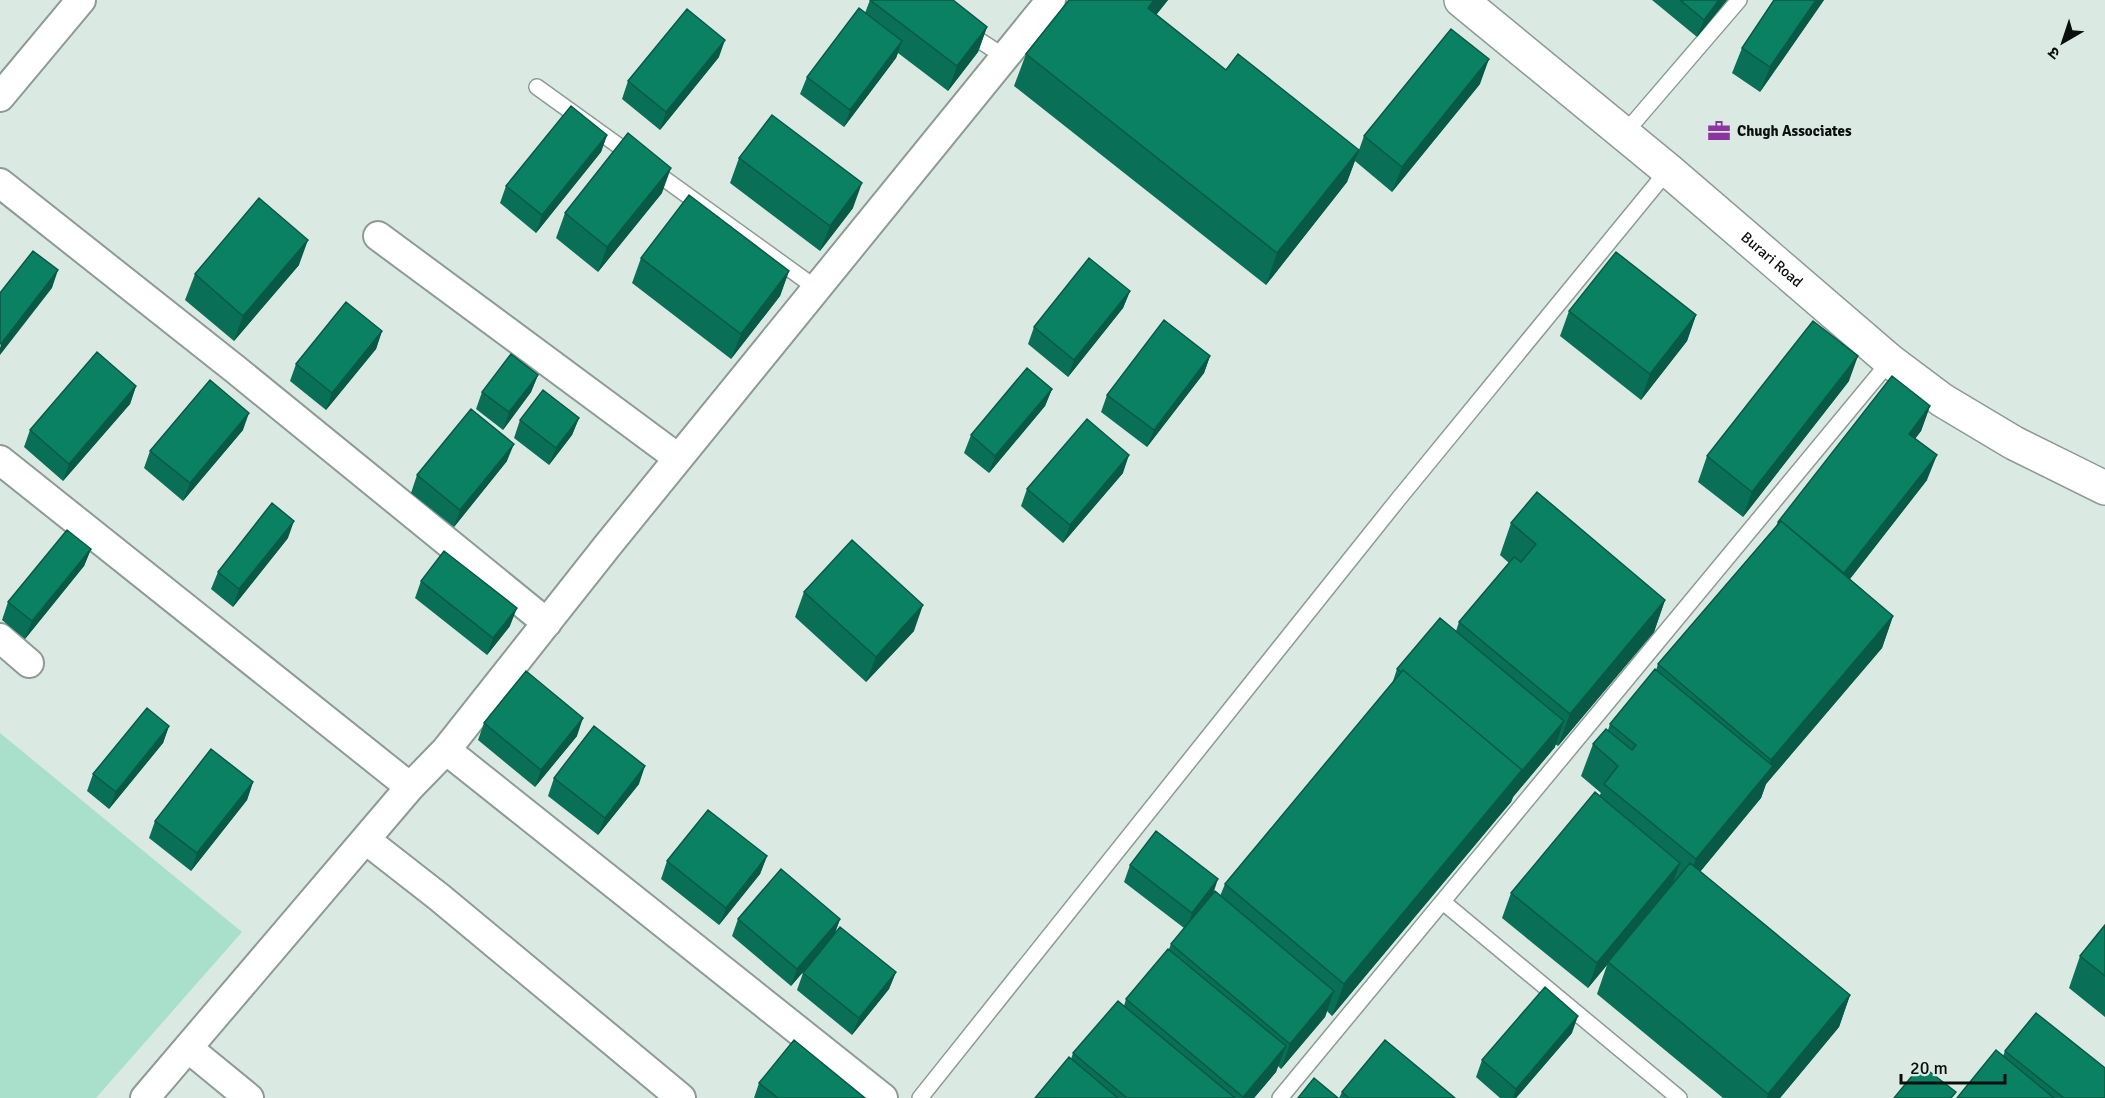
<svg xmlns="http://www.w3.org/2000/svg" width="2105" height="1098" font-family="Signika,'Noto Sans Devanagari',sans-serif">
<style>
.green{fill:#a8e0cb}
.lines{fill:none;stroke-linecap:round;stroke-linejoin:round}
.lane-casing{stroke:#8c9b95;stroke-width:18}
.street-casing{stroke:#8c9b95;stroke-width:32}
.secondary-casing{stroke:#8c9b95;stroke-width:36}
.lane{stroke:#fff;stroke-width:15}
.street{stroke:#fff;stroke-width:28}
.secondary{stroke:#fff;stroke-width:33}
.wall{fill:#096f56}
.shaded-wall{fill:#085a46}
.building{fill:#0b8164;stroke:#085a46;stroke-width:1.5}
.labels{text-anchor:middle;dominant-baseline:central;stroke-width:6;stroke-linejoin:round;paint-order:stroke}
.poi-label{font-size:15px;font-weight:bold;fill:#0a0f0d;stroke:#daeae3;text-anchor:start}
.street-label{font-size:15px;fill:#0a0f0d;stroke:#daeae3}
</style>
<rect width="100%" height="100%" fill="#daeae3"/>
<path class="green" d="M0,733l242,199 -146,166h-96z"/>
<g class="lines">
<g class="lane-casing">
<path id="lane" d="M965,31l40,26
M537,87l279,201
M1624,134l115,-134
M1443,902l236,196
M920,1098l476,-596 272,-332
M1280,1098l610,-737"/>
</g>
<g class="street-casing">
<path id="street" d="M0,97l81,-97
M0,183l235,186 312,254
M378,236l300,222
M0,460l410,327
M0,638l29,25
M446,750l437,348
M366,840l73,57 242,201
M188,1048l61,50
M145,1098l265,-311 36,-37 162,-205 443,-545"/>
</g>
<g class="secondary-casing">
<g id="secondary">
<path id="s1" d="M1461,0l207,170 222,191 52,39 72,43 91,45"/>
</g>
</g>
<use href="#lane" class="lane"/>
<use href="#street" class="street"/>
<use href="#secondary" class="secondary"/>
</g>
<path class="wall" d="M870,0l117,27 -9,25 -30,39 -50,-38 -2,5 -52,69 -44,-33 7,-17 58,-64z
M1069,0h99l-12,15 70,55 133,80 -12,32 -81,103 -252,-199 12,-32z
M1652,0h75l-30,37z
M1774,0h50l-64,92 -28,-19 10,-25z
M719,57l-59,73 -38,-31 6,-18z
M1480,84l-88,108 -37,-31 9,-25z
M607,135l-6,17 -65,81 -36,-30 6,-17z
M739,158l114,50 -33,43 -90,-68z
M662,193l-64,79 -42,-34 9,-25z
M641,258l148,13 -9,25 -49,63 -99,-76z
M299,265l-65,76 -49,-41 10,-26z
M1130,291l-7,17 -55,69 -40,-33 6,-17z
M1569,311l127,4 -9,26 -46,59 -81,-64z
M382,331l-6,18 -50,61 -36,-29 6,-17z
M1210,356l-6,17 -57,74 -46,-35 6,-17z
M538,375l-7,17 -28,38 -27,-21 6,-17z
M1849,381l-106,136 -45,-35 9,-26z
M136,386l-6,18 -67,77 -39,-34 6,-17z
M1052,389l-7,17 -56,67 -25,-20 7,-18z
M1930,406l-9,25 -6,8 12,41 -77,99 43,37 -11,32 -116,136 -5,14 -61,74 150,123 -11,32 -59,71h-57l-126,-104 10,-29 -19,23 -86,-70 9,-25 88,-97 2,-3 -20,-17 12,-32 15,-14 2,-6 46,-54 2,-6 118,-138 2,-4z
M579,418l-7,17 -23,30 -35,-27 6,-18z
M243,430l-60,71 -39,-33 6,-17z
M507,461l-53,66 -43,-34 6,-18z
M1123,473l-60,70 -42,-37 6,-17z
M1511,523l154,77 -11,32 -96,114 -3,-2v3l-42,50 -2,5 -179,214 -5,-5 -2,6 -44,52 -3,-3 -2,6 -22,26h-219l36,-39 2,-6 51,-47 2,-7 43,-50 2,-5 13,-16 -60,-46 6,-17 90,31 5,-12 167,-200 5,-15 59,-38 3,-9 50,-59 -9,-8z
M288,538l-55,69 -22,-18 7,-17z
M91,549l-7,17 -59,73 -23,-19 6,-18z
M421,581l89,45 -23,29 -72,-57z
M804,592l110,39 -48,51 -71,-65z
M484,723l93,13 -42,51 -57,-47z
M169,726l-6,17 -54,66 -22,-18 6,-17z
M554,778l85,6 -41,51 -50,-39z
M253,782l-6,18 -56,71 -42,-33 6,-17z
M767,856l-7,18 -41,51 -58,-46 6,-18z
M738,919h102l-6,16 62,37 -7,17 -37,46 -55,-45 6,-17 19,-23 -31,36 -59,-50z
M2105,925v92l-36,-29 11,-32z
M1572,1033l-56,65h-16l-24,-21 6,-17z
M2005,1051l100,47h-148l46,-42z
M759,1083l106,15h-111z
M1342,1092l113,6h-116z"/>
<path class="shaded-wall" d="M1154,0h14l-32,40 12,-32z
M1719,0h8l-30,37 7,-17z
M1816,0h8l-64,92 10,-25z
M987,27l-9,25 -30,39 9,-25z
M725,40l-6,17 -59,73 6,-18z
M902,41l-6,17 -52,69 6,-17z
M1489,59l-9,25 -88,108 10,-25z
M607,135l-6,17 -65,81 6,-18z
M1359,150l-12,32 -81,103 11,-32z
M671,168l-9,25 -64,79 9,-25z
M862,183l-9,25 -33,43 10,-25z
M308,240l-9,25 -65,76 9,-25z
M58,270l-6,18 -52,67v-7l1,-4z
M789,271l-9,25 -49,63 10,-25z
M1130,291l-7,17 -55,69 6,-17z
M1696,315l-9,26 -46,59 9,-26z
M382,331l-6,18 -50,61 6,-17z
M1210,356l-6,17 -57,74 7,-17z
M1858,356l-9,25 -106,136 9,-25z
M538,375l-7,17 -28,38 6,-18z
M136,386l-6,18 -67,77 6,-17z
M1052,389l-7,17 -56,67 6,-17z
M1930,406l-9,25 -22,28 10,-25z
M249,413l-6,17 -60,71 7,-18z
M579,418l-7,17 -23,30 7,-17z
M514,444l-7,17 -53,66 6,-17z
M1129,455l-6,18 -60,70 7,-18z
M1937,455l-10,25 -92,118 9,-25z
M294,521l-6,17 -55,69 6,-18z
M91,549l-7,17 -59,73 7,-18z
M1665,600l-11,32 -96,114 12,-32z
M923,605l-9,26 -48,51 10,-25z
M517,608l-7,18 -23,29 6,-17z
M1893,616l-11,32 -116,136 -5,14 -77,93 12,-32 70,-85 5,-14z
M583,718l-6,18 -42,51 6,-17z
M1564,721l-9,26 -42,50 -2,5 -179,214 12,-32z
M169,726l-6,17 -54,66 7,-17z
M645,766l-6,18 -41,51 7,-17z
M253,782l-6,18 -56,71 6,-18z
M767,856l-7,18 -41,51 7,-17z
M1680,863l-9,25 -63,74 -1,3 -19,23 9,-25z
M1218,879l-6,18 -26,33 6,-17z
M840,919l-6,17 -43,50 6,-17z
M896,972l-7,17 -37,46 7,-17z
M1334,991l-9,26 -44,52 9,-25z
M1850,995l-11,32 -59,71h-13l1,-4z
M1578,1016l-6,17 -56,65h-3l3,-9z
M1286,1046l-10,26 -22,26h-11z"/>
<path class="building" d="M870,0h83l34,27 -30,39z
M1069,0h85l-6,8 78,62 12,-16 121,96 -82,103 -251,-199z
M1680,0h39l-15,20z
M1774,0h42l-46,67 -28,-19z
M859,8l43,33 -52,69 -43,-33z
M687,9l38,31 -59,72 -38,-31z
M1451,29l38,30 -87,108 -38,-31z
M571,106l36,29 -65,80 -36,-29z
M772,115l90,68 -32,43 -91,-68z
M628,133l43,35 -64,79 -42,-34z
M689,195l100,76 -48,63 -100,-76z
M259,198l49,42 -65,76 -48,-42z
M33,251l25,19 -57,74 -1,-1v-50z
M1616,252l80,63 -46,59 -81,-63z
M1089,258l41,33 -56,69 -40,-33z
M346,302l36,29 -50,62 -36,-29z
M1164,320l46,36 -56,74 -47,-35z
M1813,321l45,35 -106,136 -45,-36z
M97,352l39,34 -67,78 -39,-34z
M511,354l27,21 -29,37 -27,-20z
M1027,368l25,21 -57,67 -24,-21z
M1892,376l38,30 -21,28 28,21 -93,118 -63,-52 -2,2 -1,-1z
M210,380l39,33 -59,70 -40,-32z
M543,390l36,28 -23,30 -36,-28z
M471,409l43,35 -54,66 -43,-35z
M1087,419l42,36 -59,70 -43,-36z
M1537,492l128,108 -95,114 -111,-92 55,-65 7,5 15,-18 -25,-21z
M272,503l22,18 -55,68 -21,-17z
M1781,521l112,95 -122,144 -113,-96z
M67,530l24,19 -59,72 -24,-19z
M852,540l71,65 -47,52 -72,-65z
M444,551l73,57 -24,30 -72,-57z
M1440,618l124,103 -43,51 1,-2 -119,-100 -2,2 -4,-3z
M1655,669l118,97 -77,93 -92,-75 14,-18 -25,-22 13,-15 26,21 4,-5 -26,-21z
M1403,670l119,100 -178,214 -119,-100z
M526,671l57,47 -42,52 -57,-47z
M147,708l22,18 -53,66 -23,-18z
M594,726l51,40 -40,52 -51,-40z
M211,749l42,33 -56,71 -42,-32z
M1595,792l85,71 -83,100 -86,-70z
M708,810l59,46 -41,52 -59,-47z
M1156,831l62,48 -26,34 -62,-48z
M1690,863l160,132 -82,99 -160,-132z
M781,869l59,50 -43,50 -59,-50z
M1215,891l119,100 -44,53 -119,-100z
M2105,925v51l-25,-20z
M840,927l56,45 -37,46 -56,-45z
M1168,949l118,97 -43,51 -117,-98z
M1545,987l33,29 -62,73 -34,-29z
M1118,1001l117,97h-108l-54,-45z
M2036,1013l69,55v30h-41l-59,-47z
M794,1040l71,58h-87l-19,-15z
M1385,1040l70,58h-106l-7,-6z
M1996,1050l58,48h-97z
M1069,1057l49,41h-83z
M1921,1065l35,27 -5,6h-57z
M1314,1078l24,20h-40z"/>
<defs>
<g id="office-bare" transform="scale(1.8)"><path d="M-6-3h4V-5.5h4V-3h4V5H-6ZM-1-4.5V-3h2v-1.5ZM-6 0V1H6V0Z" fill="#8d34a0" stroke="#daeae3" stroke-width="2.5" paint-order="stroke"/></g>
</defs>
<g fill-rule="evenodd">
<use href="#office-bare" x="1719" y="131"/>
</g>
<g class="labels">
<g class="poi-label">
<text x="1737" y="131">Chugh Associates</text>
</g>
<g class="street-label">
<text stroke="none"><textPath href="#s1" startOffset="405">Burari Road</textPath></text>
</g>
</g>
<g transform="translate(2063 42) rotate(219)" stroke="#daeae3" stroke-width="4.5" paint-order="stroke">
<path d="M0-4.5L10 22L0 15L-10 22Z" fill="#0a0f0d"/>
<text y="-9" font-size="16" font-weight="bold" text-anchor="middle" fill="#0a0f0d">उ</text>
</g>
<path d="M1901 1074v9h104v-9" fill="none" stroke="#0a0f0d" stroke-width="3"/>
<text x="1910" y="1074" font-size="18" fill="#0a0f0d" stroke="#daeae3" stroke-width="4.5" paint-order="stroke">20 m</text>
</svg>
